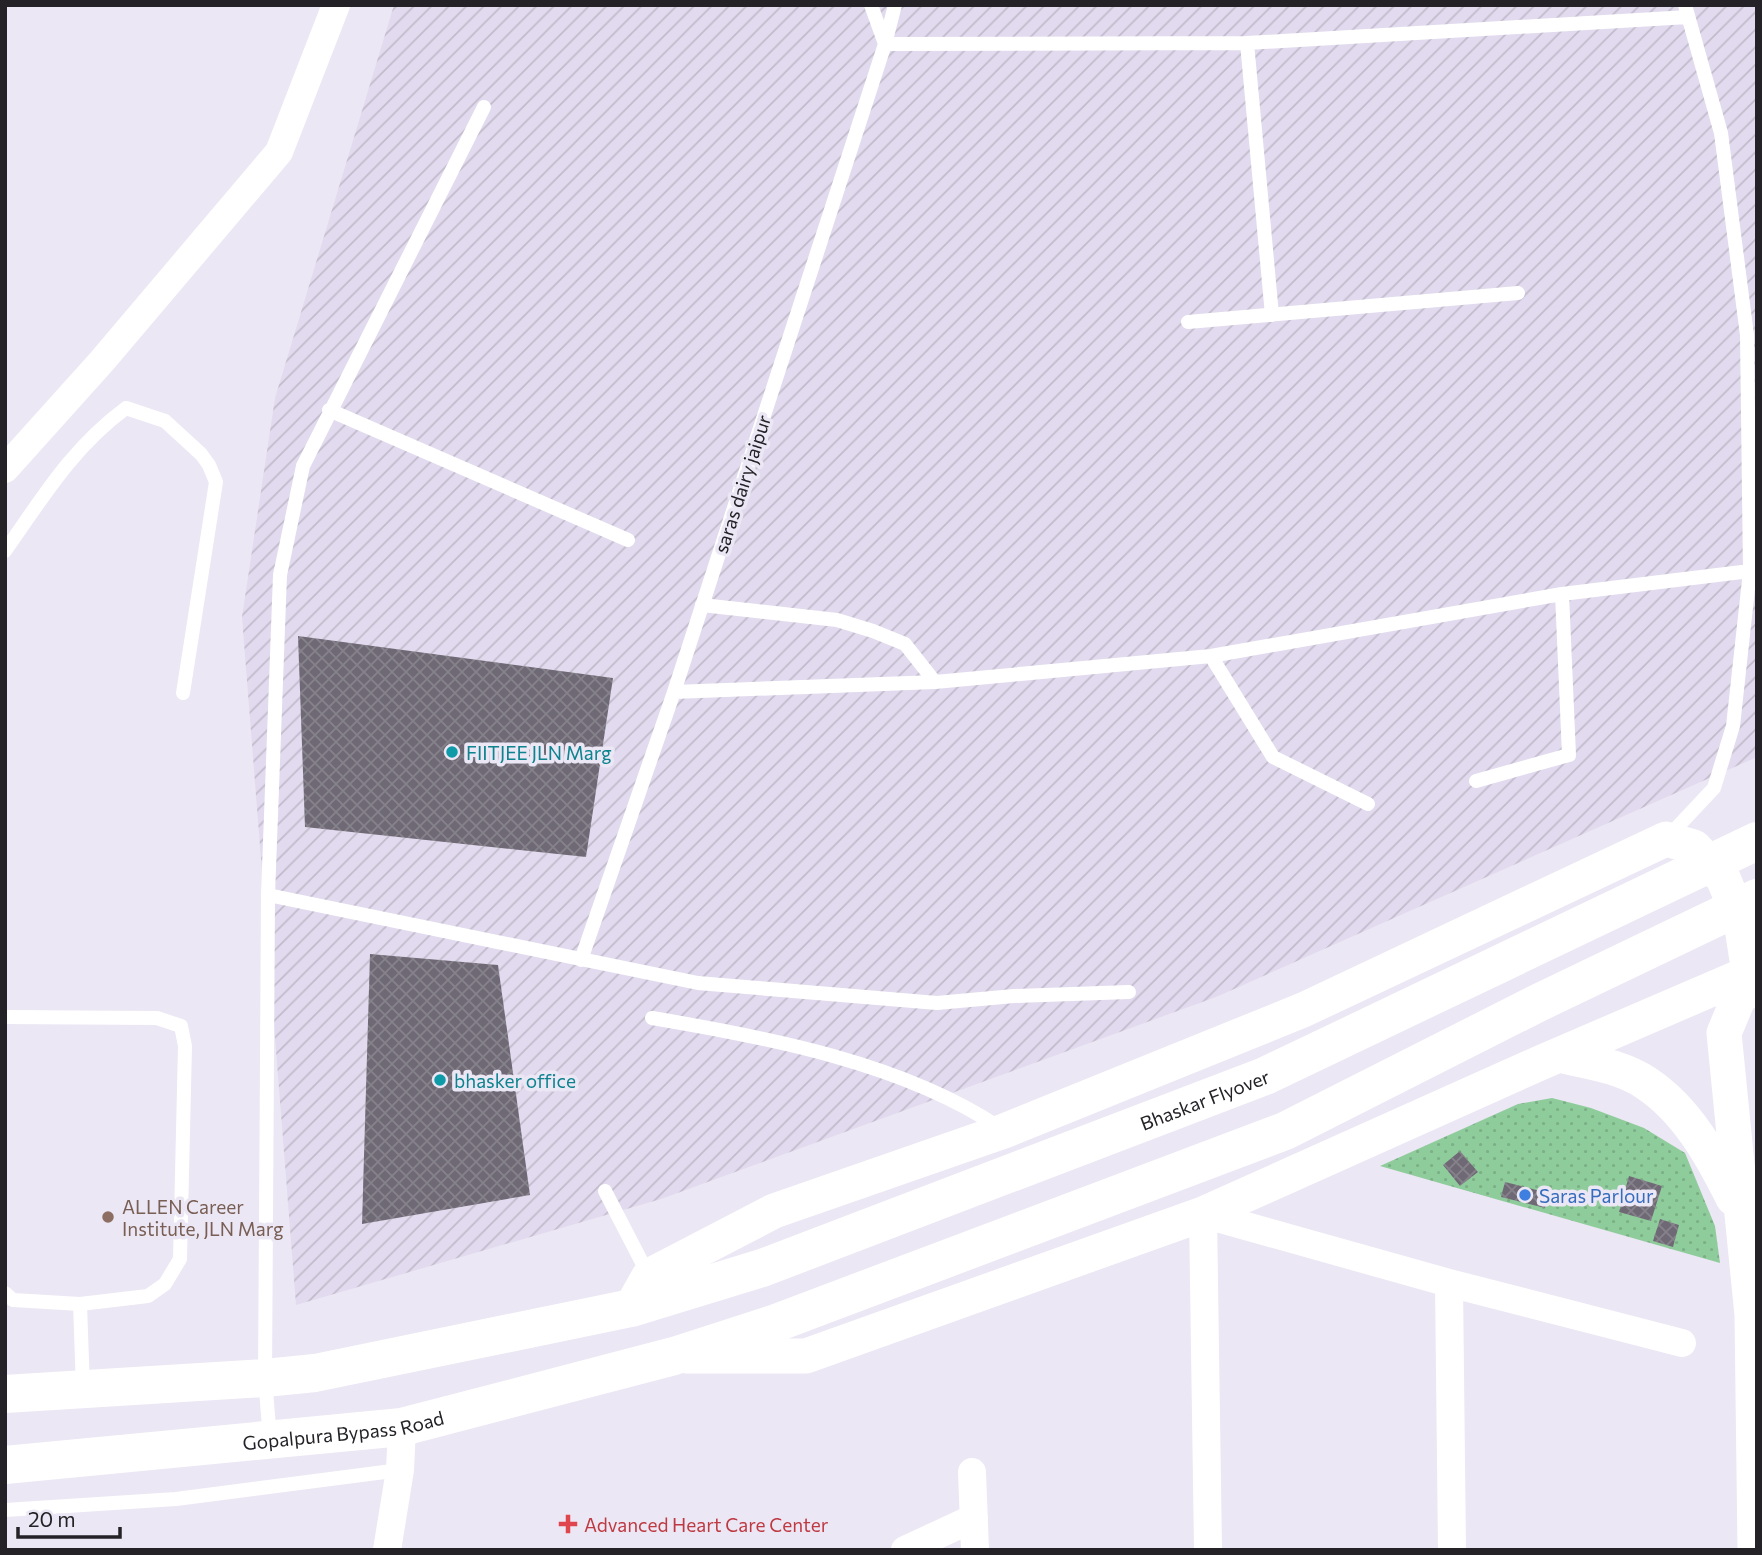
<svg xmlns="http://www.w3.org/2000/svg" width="1762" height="1555" font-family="Commissioner,sans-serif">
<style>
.industrial{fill:url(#industrial-furrows)}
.park{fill:url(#park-dots)}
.building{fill:url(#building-cross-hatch)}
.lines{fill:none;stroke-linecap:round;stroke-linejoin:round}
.service{stroke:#fff;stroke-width:14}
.minor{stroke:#fff;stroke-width:28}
.tertiary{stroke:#fff;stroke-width:35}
.primary{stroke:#fff;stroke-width:38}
.culture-dot{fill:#0f9aa8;stroke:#ece7f4;stroke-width:2.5}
.shop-dot{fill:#3f7fe0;stroke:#ece7f4;stroke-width:2.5}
.education-dot{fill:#8d6e63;stroke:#ece7f4;stroke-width:2.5}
.health-dot{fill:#e0444e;stroke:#ece7f4;stroke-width:2.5}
.labels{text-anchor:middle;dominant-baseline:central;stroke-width:7;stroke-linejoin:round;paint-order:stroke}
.street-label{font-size:19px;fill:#242227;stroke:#ece7f4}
.culture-label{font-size:19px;fill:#0d838f;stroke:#ece7f4;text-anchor:start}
.shop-label{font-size:19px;fill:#366cbe;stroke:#ece7f4;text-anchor:start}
.education-label{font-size:19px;fill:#785e54;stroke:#ece7f4;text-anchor:start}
.health-label{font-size:19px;fill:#be3a42;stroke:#ece7f4;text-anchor:start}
</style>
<defs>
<pattern id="industrial-furrows" width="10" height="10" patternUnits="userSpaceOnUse" patternTransform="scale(1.75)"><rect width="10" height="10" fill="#e2daee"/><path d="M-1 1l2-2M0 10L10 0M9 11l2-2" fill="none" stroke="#c2bbcc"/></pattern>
<pattern id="park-dots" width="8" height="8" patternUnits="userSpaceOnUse" patternTransform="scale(1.75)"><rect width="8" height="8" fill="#8fcc9b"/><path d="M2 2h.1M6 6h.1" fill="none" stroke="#7baf86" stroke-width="1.8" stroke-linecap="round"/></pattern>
<pattern id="building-cross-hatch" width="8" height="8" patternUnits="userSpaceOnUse" patternTransform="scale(1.75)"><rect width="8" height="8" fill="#6e6975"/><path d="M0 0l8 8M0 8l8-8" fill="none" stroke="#86828b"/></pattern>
</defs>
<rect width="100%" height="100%" fill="#ece7f4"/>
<path class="industrial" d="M394,5h1363v752l-541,240 -555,202 -365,106 -54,-688 33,-219z"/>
<path class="park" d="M1552,1098l39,10 53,20 41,25 30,73 5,37 -340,-97 138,-62z"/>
<path class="building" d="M298,636l315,42 -27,179 -281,-30z
M370,954l128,11 32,230 -168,29z
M1460,1151l18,21 -18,14 -17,-21z
M1629,1176l33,10 -11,35 -32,-9z
M1505,1182l43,11 -3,15 -44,-11z
M1660,1219l19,6 -6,22 -20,-6z"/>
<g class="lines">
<path class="service" d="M871,5l14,39 362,-1 441,-26
M1247,43l25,272
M484,107l-181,359 -23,109 -12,320 430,88 239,20 77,-7 115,-4
M1188,322l330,-29
M329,410l299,130
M5,551c38,-54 67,-103 121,-143l39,13 36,33 8,11 7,17 -33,211
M702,605l135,15 36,11 32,13 30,38
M1211,656l62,101 95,47
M674,692l261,-10 276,-26 351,-62 188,-23
M1476,781l93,-26 -7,-161
M1667,838l47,-50 19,-62 17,-155 -3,-236 -26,-202 -36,-128
M268,895l-3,483 5,61
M581,960l93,-268 211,-648 10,-39
M5,1017l152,1 24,8 4,20 -5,213 -15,25 -17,12 -68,8 -67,-4 -8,-7
M652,1018c114,19 251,45 348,110
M605,1191l44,85
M80,1304l3,85
M5,1510l171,-11 224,-29"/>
<path class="minor" d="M5,469l97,-108 177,-209 57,-147
M1449,1283l3,267
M972,1472l3,78
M387,1550l13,-80 2,-43
M905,1550l69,-32
M1208,1550l-5,-336 246,69 233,60"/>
<path class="tertiary" d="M1749,973l-25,60 28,282 3,235
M1559,1055c29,7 62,11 87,28 41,27 66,73 87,115
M631,1308l18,-32 125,-65 230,-80 299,-121 363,-171 28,8 29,31 18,43 8,52 8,18
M687,1356h119l397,-142 337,-151 209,-90"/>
<g class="primary">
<path id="s1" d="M5,1394l260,-16 50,-5 316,-65 131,-40 503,-192 492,-235"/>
<path id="s2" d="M5,1465l397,-38 272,-71 102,-33 509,-192 253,-128 219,-105"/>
</g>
</g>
<g class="culture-dot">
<circle cx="452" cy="752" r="7"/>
<circle cx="440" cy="1080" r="7"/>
</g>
<circle class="shop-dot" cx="1525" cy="1195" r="7"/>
<circle class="education-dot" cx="108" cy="1217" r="7"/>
<path class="health-dot" d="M564.5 1513.5h7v7h7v7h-7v7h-7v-7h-7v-7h7z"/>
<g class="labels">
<g class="street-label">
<text transform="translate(742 484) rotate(-72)">saras dairy jaipur</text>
<text stroke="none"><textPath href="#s1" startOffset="1244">Bhaskar Flyover</textPath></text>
<text stroke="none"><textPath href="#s2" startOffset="340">Gopalpura Bypass Road</textPath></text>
</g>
<g class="culture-label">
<text x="466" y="752">FIITJEE JLN Marg</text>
<text x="454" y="1080">bhasker office</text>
</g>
<g class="shop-label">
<text x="1539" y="1195">Saras Parlour</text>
</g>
<g class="education-label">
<text x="122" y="1206">ALLEN Career<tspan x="122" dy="22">Institute, JLN Marg</tspan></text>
</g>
<g class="health-label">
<text x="584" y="1524">Advanced Heart Care Center</text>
</g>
</g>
<rect width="1762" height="1555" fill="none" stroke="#242227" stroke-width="14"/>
<path d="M18 1527v10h102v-10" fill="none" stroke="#242227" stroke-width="3.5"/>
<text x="28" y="1527" font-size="21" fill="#242227" stroke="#ece7f4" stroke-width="5" paint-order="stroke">20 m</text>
</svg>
